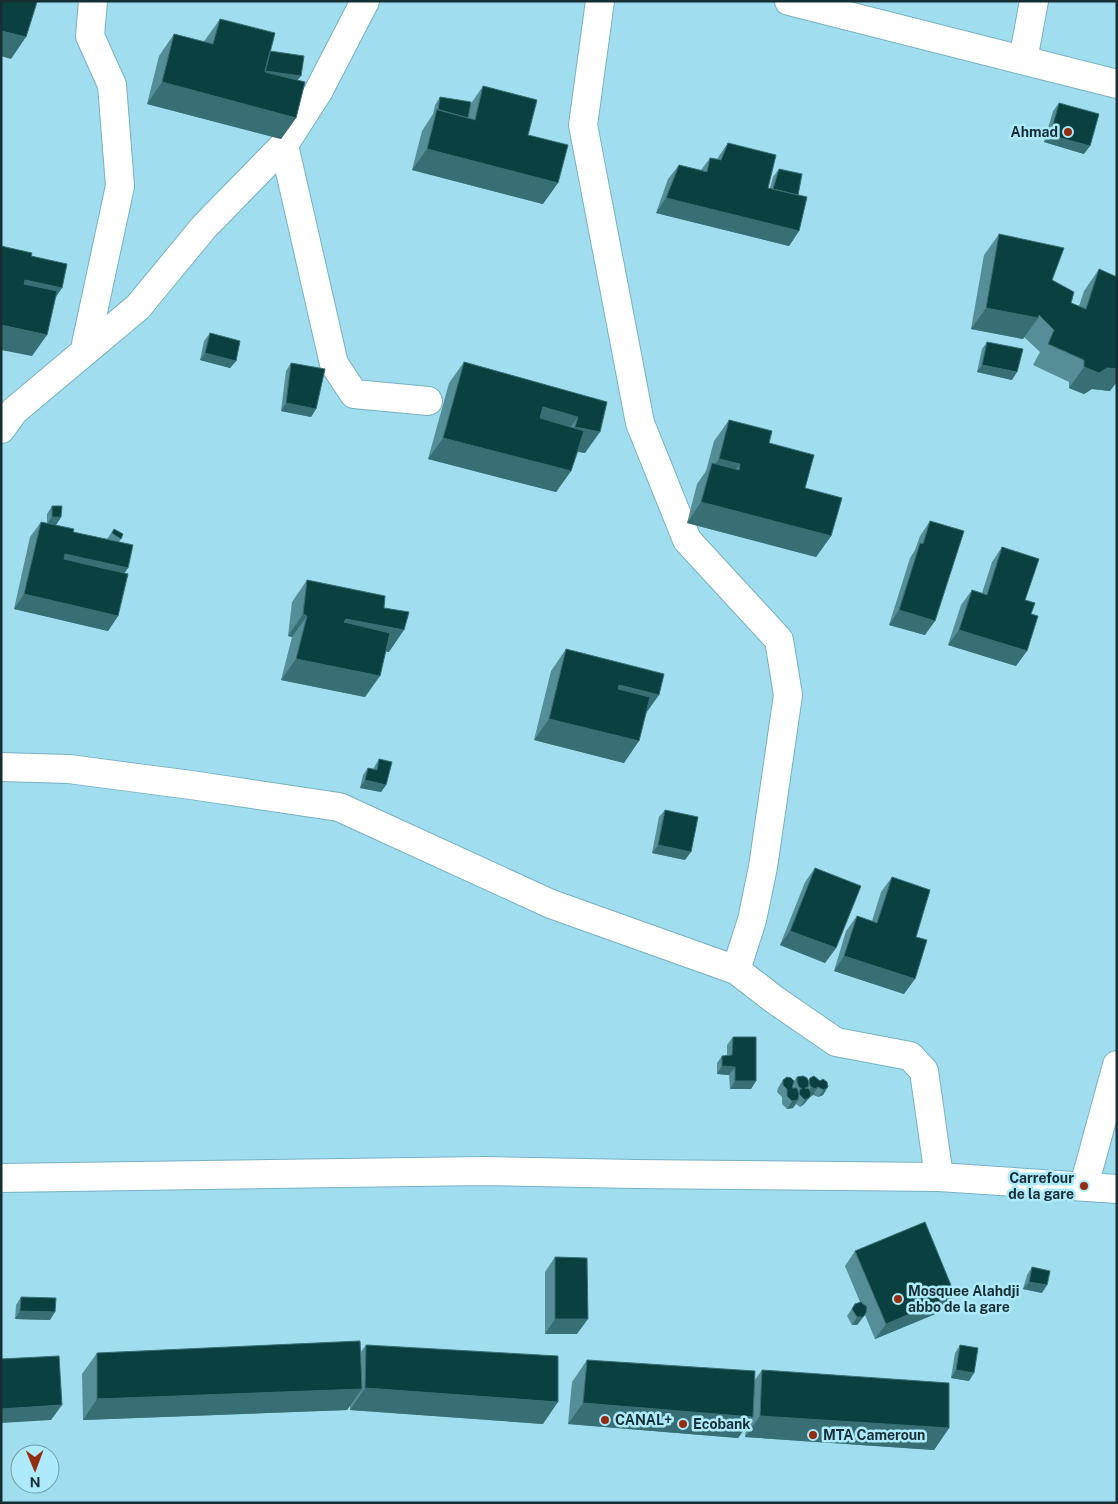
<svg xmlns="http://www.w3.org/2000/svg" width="1118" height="1504" font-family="'Public Sans',sans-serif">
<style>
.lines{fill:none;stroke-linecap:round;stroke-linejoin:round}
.minor-casing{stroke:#76b2c2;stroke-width:30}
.tertiary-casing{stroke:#76b2c2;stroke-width:30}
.primary-casing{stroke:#76b2c2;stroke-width:30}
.minor{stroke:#fff;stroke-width:28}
.tertiary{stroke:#fff;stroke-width:28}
.primary{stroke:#fff;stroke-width:28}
.wall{fill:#558e97}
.shaded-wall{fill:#376f74}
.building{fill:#0a4040;stroke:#376f74}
.poi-dot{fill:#942d0d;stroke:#adeafb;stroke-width:2}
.labels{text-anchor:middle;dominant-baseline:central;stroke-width:5;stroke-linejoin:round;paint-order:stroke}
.poi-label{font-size:14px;font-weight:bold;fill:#162f35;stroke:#adeafb;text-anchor:start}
</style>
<rect width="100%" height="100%" fill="#a0ddee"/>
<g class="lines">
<g class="minor-casing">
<path id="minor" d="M600,1l-17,124 57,298 47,117 92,100 9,55 -25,172 -11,53 -16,50
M1023,60l11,-59
M284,145l50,219 20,30 74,7
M85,349l35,-163 -8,-101 -22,-49 3,-35
M1,429l13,-18 124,-104 66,-80 80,-82 34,-53 47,-91
M1,767l68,2 122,16 148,22 212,97 185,66 39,30 61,42 74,14 14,15 15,106"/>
</g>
<g class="tertiary-casing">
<path id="tertiary" d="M789,1l328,83"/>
</g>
<g class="primary-casing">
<path id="primary" d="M1,1178l483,-7 151,3 304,3 178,12
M1084,1186l33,-121"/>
</g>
<use href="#minor" class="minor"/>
<use href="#tertiary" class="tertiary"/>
<use href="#primary" class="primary"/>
</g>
<path class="wall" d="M220,19l50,32 27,29 -1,38 -15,21 -134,-35 12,-48 15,-22 30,8 1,-2z
M483,86l45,49 15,69 -131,-34 10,-39 11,-17 2,-9 5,-8 30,8z
M1059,103l25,51 -40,-12 9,-31z
M728,143l40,45h2l3,-11 6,-8 19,26 1,36 -10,15 -133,-33 12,-34 11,-14 22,5 9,-12 7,1z
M999,234l53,46 19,23 8,3 5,-15 15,-22 11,122 -18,-2 -8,5 -15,-6v-6l-36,-17 7,-13 -16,-15 -1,2 -52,-10 13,-74z
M210,333l26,28 -6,7 -30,-8 4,-19z
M987,342l25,38 -35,-8 5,-23z
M464,362l143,40 -22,51 -7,-1 -7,19 -15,21 -128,-33 21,-76z
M291,363l25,46 -5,8 -30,-6 5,-40z
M729,420l40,23 36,45 26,48 -15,21 -129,-34 10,-39 9,-13 8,-30z
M52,506l9,11 -5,8 17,7 34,7 7,-10 7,10 -2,3 5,31 -6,43 -10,15 -94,-22 16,-72 11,-15 6,1v-9z
M930,521l-5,114 -36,-10 21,-67 5,-8 5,-14z
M1002,547l29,67 -15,52 -68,-21 13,-40 11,-15 10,3 10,-31z
M307,580l77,28 5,44 -4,-1 -20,46 -84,-17 11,-43 -4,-1 4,-34z
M566,649l79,66 -21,48 -90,-23 17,-69z
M379,759l7,26 -5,7 -21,-4 3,-13 5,-7 5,1z
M665,810l20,50 -33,-7 7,-36z
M815,868l21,80 -11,15 -45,-18 25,-63z
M892,877l24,60 -12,57 -70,-23 12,-40 11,-15 15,5 9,-29z
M733,1037l23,44 -5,8h-21l-1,-14 -12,-1v-11l5,-7h5v-11z
M797,1077l11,4 2,-3 17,4 -4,13 -5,2 -5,-2 -3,2 -6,7 -4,3 -4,-3 -3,4 -6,1 -5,-5v-7l-5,-5 1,-4 5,-8 11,1z
M855,1251l90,59 -70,29 -10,-24 -8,10h-5l-5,-9 8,-12 5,-2 -15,-36z
M555,1257l22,77h-32v-62z
M1032,1267l10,26 -19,-4 4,-14z
M21,1297l29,23 -35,-1 1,-14z
M366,1345l177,79 -193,-14v-4l-3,4 -264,10 -1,-46 15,-21h263z
M960,1345l9,36 -18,-3 4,-25z
M587,1360l167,21 8,-11 187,58 -15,22 -189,-13 1,-10 -8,11 -170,-14 4,-42z"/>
<path class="shaded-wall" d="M1,31l25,6 -15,22 -10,-3z
M263,71l38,5 -6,7 -37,-4z
M162,82l134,36 -15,21 -134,-35z
M1050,135l40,11 -6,8 -40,-12z
M427,149l131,34 -15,21 -131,-34z
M666,198l133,33 -10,15 -133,-33z
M25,280l37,8 -15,22 -37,-9z
M986,308l52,10 -15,21 -52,-10z
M1,325l46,10 -15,21 -31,-6z
M205,353l31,8 -6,7 -30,-8z
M982,365l35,7 -5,8 -35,-8z
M1084,367l33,2v13l-7,9 -18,-2 -8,5 -15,-6z
M286,403l30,6 -5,8 -30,-6z
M543,407l35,10 -15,21 -35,-9z
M575,427l25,5 -15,21 -25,-5z
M443,438l128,33 -15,21 -128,-33z
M719,459l21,5 -15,22 -16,-13z
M701,502l130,34 -15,21 -129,-34z
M52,517h9l-5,8 -9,-1z
M65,554l63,14 -10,15 -63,-15z
M24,594l94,22 -10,15 -94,-22z
M899,610l36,11 -10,14 -36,-10z
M303,614l4,2 -15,21 -4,-1z
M346,619l58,11 -15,22 -58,-12z
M959,630l68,21 -11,15 -68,-21z
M296,659l84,17 -15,21 -84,-17z
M619,685l40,10 -15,21 -40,-9z
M549,719l90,22 -15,22 -90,-23z
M365,780l21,5 -5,7 -21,-4z
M658,845l33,7 -6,8 -33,-7z
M790,931l46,17 -11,15 -45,-18z
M844,956l71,23 -11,15 -70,-23z
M722,1066l13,1 -6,8 -12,-1z
M735,1081h21l-5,8h-21z
M811,1087h7l-5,8 -3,2 -5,-2z
M828,1087l-5,8 -5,2 6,-7z
M810,1097l-6,7 -4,3 5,-7z
M798,1100l-5,8 -6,1 5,-8z
M1029,1282l18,3 -5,8 -19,-4z
M955,1295l-10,15 -70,29 11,-15z
M20,1311l35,1 -5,8 -35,-1z
M866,1313l-9,12h-5l5,-8z
M555,1319h33l-11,15h-32z
M956,1370l18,3 -5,8 -18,-3z
M365,1388l193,14 -15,22 -193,-14z
M362,1389l-15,21 -264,10 14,-21z
M583,1403l170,14 -15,21 -170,-14z
M62,1405l-11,15 -50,3v-14z
M760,1416l189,12 -15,22 -189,-13z"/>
<path class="building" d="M1,1h33l3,1 -11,35 -25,-6z
M220,19l55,14 -10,39 40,10 -9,36 -134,-36 12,-48 39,10z
M270,51l34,5 -3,20 -36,-5z
M483,86l54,14 -9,35 40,10 -10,38 -131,-34 10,-40 38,11z
M440,97l31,5 -3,16 -30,-8z
M1059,103l40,11 -9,32 -40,-11z
M728,143l48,12 -8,33 39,9 -8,34 -133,-33 13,-33 28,7 3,-14 11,2z
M779,169l23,5 -4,21 -25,-6z
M999,234l65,14 -12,32 22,12 -3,11 15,6 13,-40 18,8v92l-10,-1 -8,5 -15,-6v-7l-36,-16 6,-14 -15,-15 -1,3 -52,-10z
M1,246l31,7 -1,3 36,8 -5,24 -37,-8 -1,4 33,7 -10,44 -46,-10z
M210,333l30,8 -4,20 -31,-8z
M987,342l36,7 -6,23 -35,-7z
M464,362l143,40 -7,30 -25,-5 3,-10 -35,-10 -3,11 44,13 -13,40 -128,-33z
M291,363l34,6 -9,40 -30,-6z
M729,420l43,11 -3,12 45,12 -9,33 37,10 -11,38 -130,-34 11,-39 27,7 1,-6 -21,-5z
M52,506h10l-1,11h-9z
M930,521l34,10 -29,90 -36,-11 21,-67 3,1z
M41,522l33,7 -1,3 60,13 -5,23 -63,-14 -1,5 64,15 -10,42 -94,-22z
M114,529l9,5 -2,5 -9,-6z
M1002,547l37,12 -14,41 10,3 -4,11 7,2 -11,35 -68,-21 13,-40 15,5z
M307,580l78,16 -1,12 25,4 -5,18 -58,-11 -2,3 46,11 -10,43 -84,-17 11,-43 -4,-2z
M566,649l98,25 -5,21 -40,-10 -1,4 32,8 -11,44 -90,-22z
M379,759l13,3 -6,23 -21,-5 3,-12 9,2z
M665,810l33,7 -7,35 -33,-7z
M815,868l46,18 -25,62 -46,-17z
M892,877l38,13 -14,47 11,3 -12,39 -71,-23 13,-40 20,7z
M733,1037h23v44h-21v-14l-13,-1v-10l10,-1z
M803,1076l4,2 2,4 -1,5 -3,1 4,1 2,4 -1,4 -5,3 -6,-6 -1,6 -6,1 -5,-5v-7l-4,-4v-5l4,-3 4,1 3,3 -2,7h5l2,6 1,-5h2l-3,-2 -2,-5v-5z
M814,1076l6,5 3,-2 4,3 1,5 -4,3 -6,-3 -3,2 -4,-2 -2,-4 1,-5z
M925,1222l30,73 -69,29 -31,-73z
M555,1257l32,1 1,61h-33z
M1032,1267l18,4 -3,14 -18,-3z
M21,1297l35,1 -1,14 -35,-1z
M861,1302l6,5 -1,6 -3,4h-6l-5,-8 3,-5z
M360,1341l2,48 -265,10v-46z
M366,1345l192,11v46l-193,-14z
M960,1345l18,3 -4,25 -18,-3z
M59,1356l3,49 -61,4v-50z
M587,1360l168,11 -2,46 -170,-14z
M762,1370l187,13v45l-189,-12z"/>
<g class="poi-dot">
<circle cx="1068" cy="132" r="5"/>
<circle cx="1084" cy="1186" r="5"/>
<circle cx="898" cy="1299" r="5"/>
<circle cx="605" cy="1420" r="5"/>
<circle cx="683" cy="1424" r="5"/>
<circle cx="813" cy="1435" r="5"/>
</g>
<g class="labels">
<g class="poi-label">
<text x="1058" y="132" text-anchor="end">Ahmad</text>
<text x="1074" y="1178" text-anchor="end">Carrefour<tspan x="1074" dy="16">de la gare</tspan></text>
<text x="908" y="1291">Mosquee Alahdji<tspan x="908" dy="16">abbo de la gare</tspan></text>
<text x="615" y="1420">CANAL+</text>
<text x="693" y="1424">Ecobank</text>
<text x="823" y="1435">MTA Cameroun</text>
</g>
</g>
<rect width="1118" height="1504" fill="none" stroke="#162f35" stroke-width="5"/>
<g transform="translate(35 1469) rotate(179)"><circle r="24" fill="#adeafb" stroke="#719fac"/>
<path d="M0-4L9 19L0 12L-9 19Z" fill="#942d0d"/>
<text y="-8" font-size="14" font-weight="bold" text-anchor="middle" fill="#162f35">N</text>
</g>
</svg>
